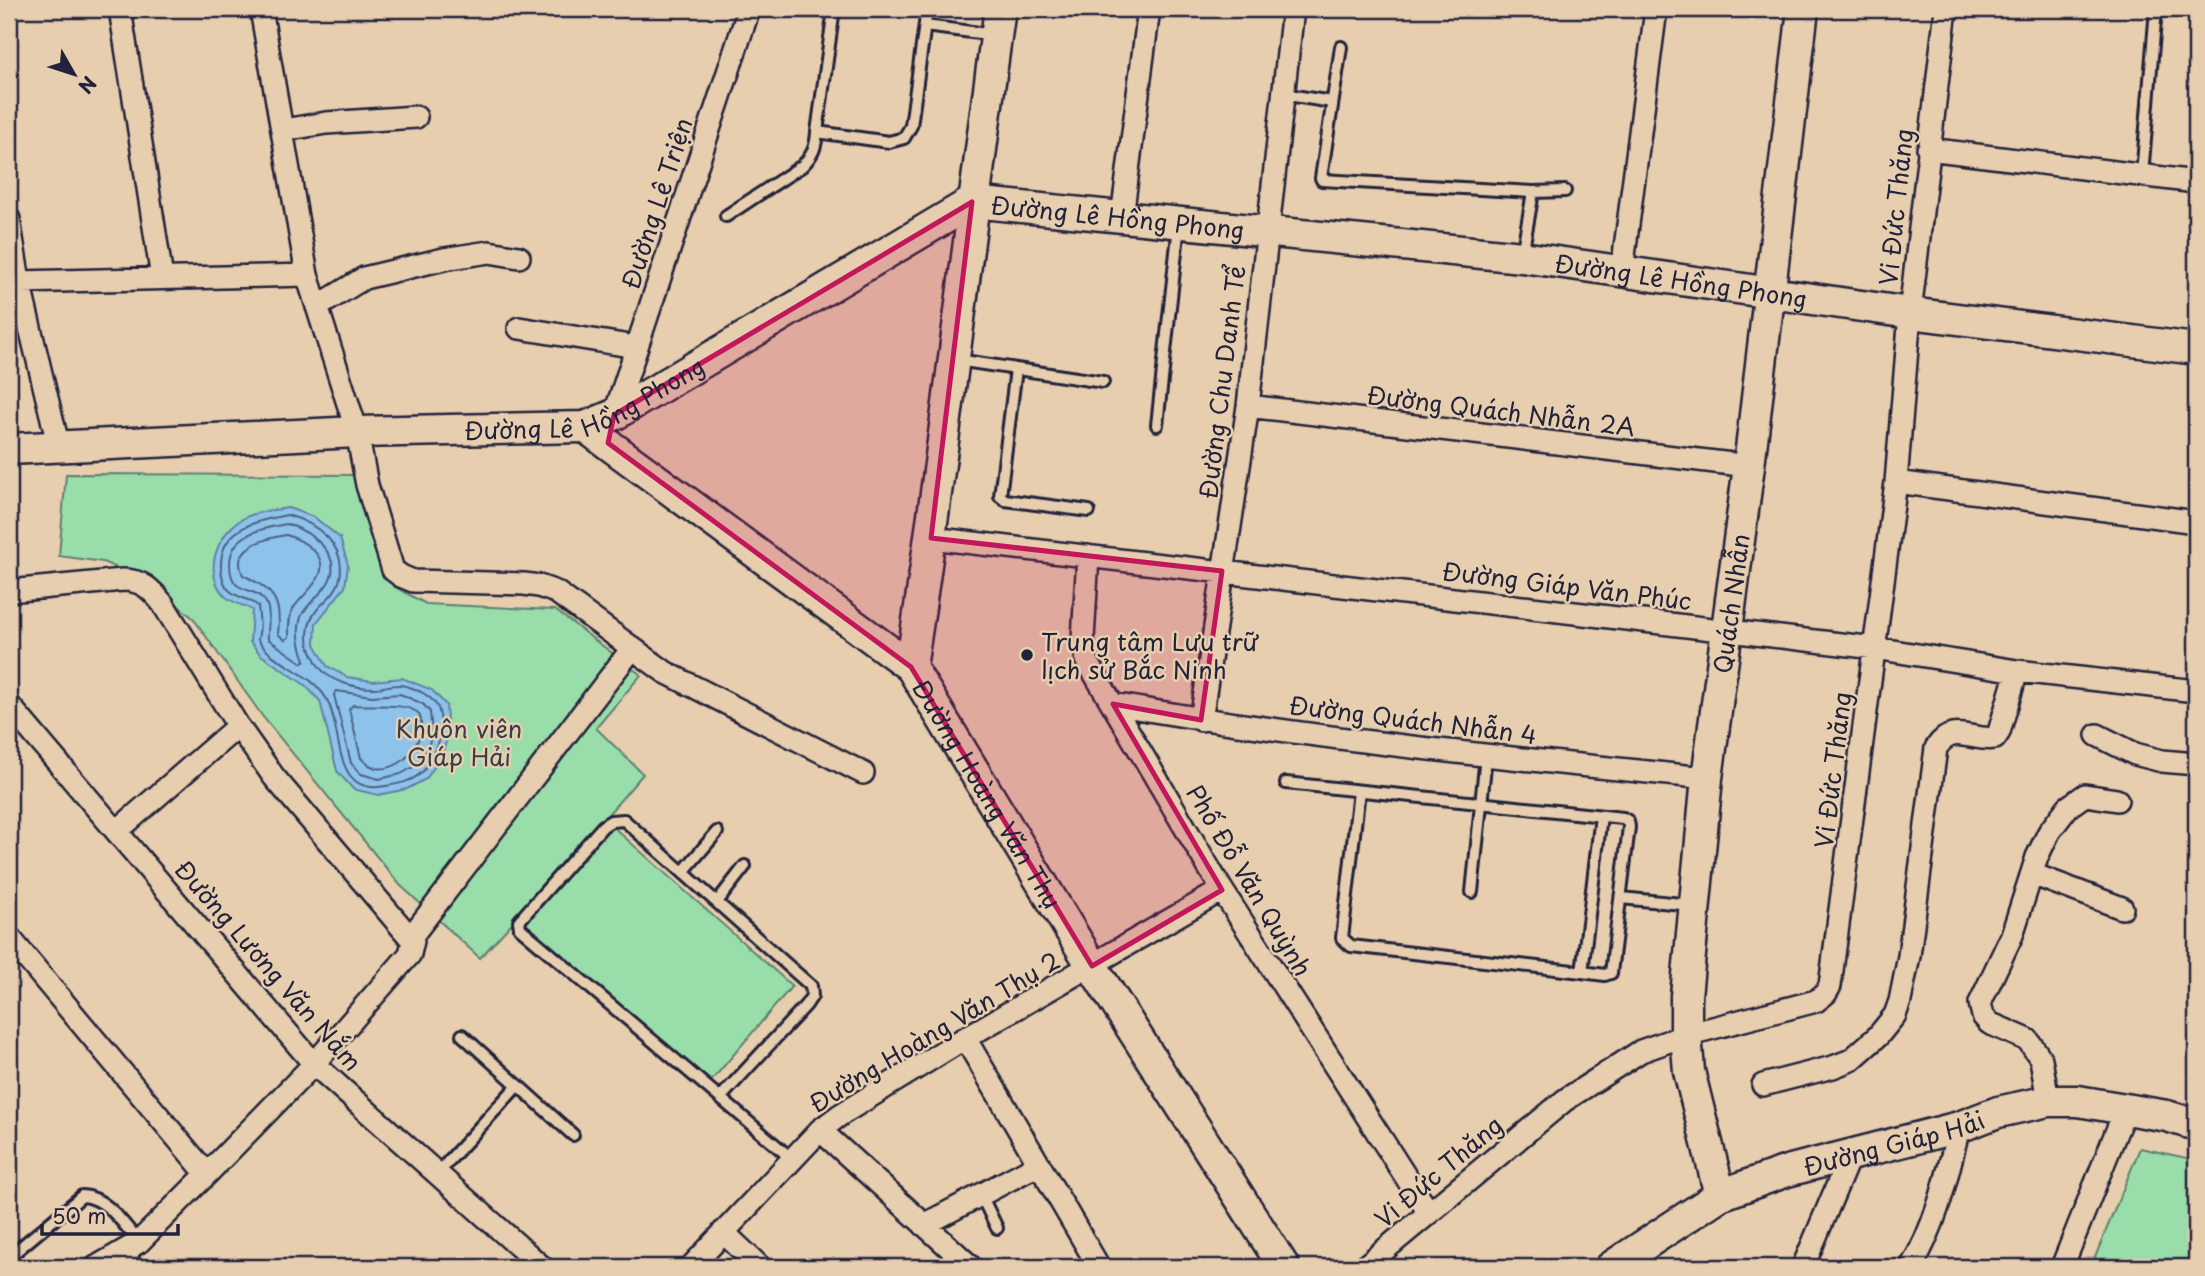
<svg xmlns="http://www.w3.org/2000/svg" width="2205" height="1276" font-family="'Playpen Sans',sans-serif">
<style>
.green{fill:#99deaa;stroke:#5e8072;stroke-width:2}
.water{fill:#8dc2eb;stroke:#6282a5;stroke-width:2}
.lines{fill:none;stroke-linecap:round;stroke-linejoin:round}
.shore{stroke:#4d6281;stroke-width:2}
.lane-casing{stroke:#22223b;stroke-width:16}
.street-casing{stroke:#22223b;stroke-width:26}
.secondary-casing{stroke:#22223b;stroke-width:35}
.lane{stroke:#e7ceaf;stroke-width:10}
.street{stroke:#e7ceaf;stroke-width:21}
.secondary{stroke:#e7ceaf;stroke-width:30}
.marked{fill:#c2185b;fill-opacity:0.2;stroke:#c2185b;stroke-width:5;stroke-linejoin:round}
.poi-dot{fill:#22223b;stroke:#e7ceaf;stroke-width:2.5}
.labels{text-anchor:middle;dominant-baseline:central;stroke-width:5;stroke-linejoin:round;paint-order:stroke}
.street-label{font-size:24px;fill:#22223b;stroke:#e7ceaf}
.poi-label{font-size:24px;fill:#22223b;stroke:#e7ceaf;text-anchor:start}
.park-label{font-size:24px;fill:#343e4c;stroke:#e7ceaf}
</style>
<rect width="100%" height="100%" fill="#e7ceaf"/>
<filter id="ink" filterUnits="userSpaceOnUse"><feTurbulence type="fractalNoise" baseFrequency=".0143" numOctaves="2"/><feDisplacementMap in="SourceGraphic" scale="14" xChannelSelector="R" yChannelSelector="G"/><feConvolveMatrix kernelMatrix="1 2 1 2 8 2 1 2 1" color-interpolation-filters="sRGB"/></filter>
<g filter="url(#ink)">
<path class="green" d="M66,474l289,1 21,79 19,33 31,17 129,6 86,65 -45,53 47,46 -39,45 188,167 -85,100 -196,-162 -31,34 -80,-73 -137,-168 -70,-99 -44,-36 -46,-20 -44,-6z
M2140,1148l56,12v107h-105z"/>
<path class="water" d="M288,508l26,9 26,21 8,27 -3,22 -29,36 -1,21 12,22 20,11 26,4 29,-3 30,12 14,15 2,31 -7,21 -15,22 -19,10 -29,6 -25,-6 -16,-18 -17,-70 -15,-16 -44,-30 -11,-13 2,-32c-8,-5 -23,-8 -28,-15 -24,-26 -3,-70 27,-80 11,-4 25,-5 37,-7z"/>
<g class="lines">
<path class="shore" d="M287,515c30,8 62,31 52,67 -7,21 -30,23 -31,53 0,6 0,10 3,16 3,5 5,13 10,18 11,14 37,19 53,19 9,0 19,-4 27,-3 13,2 35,12 38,26 6,21 -2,42 -15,59 -9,11 -25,14 -38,16 -56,11 -42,-58 -60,-88 -16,-27 -52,-33 -68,-58l2,-14 -2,-20c-8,-7 -22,-9 -28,-15 -7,-6 -9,-18 -9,-25 -1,-39 37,-45 66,-51z
M287,524c22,7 58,30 41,59 -7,12 -22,21 -27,34 -5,14 -1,30 4,43l-3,3 -34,-24c-1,-11 4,-27 -3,-38 -7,-10 -20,-10 -28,-16 -6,-5 -7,-14 -7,-21 0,-31 34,-36 57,-40z
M286,535c17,5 45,21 32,43 -7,12 -18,20 -25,31 -5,9 -4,19 -4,28l-4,3 -7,-6c4,-34 -4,-44 -35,-59 -14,-28 23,-37 43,-40z
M336,691l36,5 28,-2 23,10 7,8 2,22 -5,16 -12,16 -14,8 -22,5 -18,-5 -10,-11 -17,-68z
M353,705c18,2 49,-3 64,7 4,3 3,5 4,10 2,33 -38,63 -60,36l-12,-49z"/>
<g class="lane-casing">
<path id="lane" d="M834,9l-17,123 72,10 15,-4 7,-12 16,-117
M925,26l70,9
M1341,47l-20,131 1,2 211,12 32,-1
M1282,94l50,8
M2142,175l14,-166
M726,216l76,-50c11,-11 14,-19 15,-34
M1522,255l11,-63
M957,360l146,22
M1016,369l-16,127 5,4 84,11
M1157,425l22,-200
M1286,783l337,35 5,3 1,6 -18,146 -6,2 -23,-3 -231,-26 -9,-8 17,-147
M683,872l34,-40
M1472,892l14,-136
M1621,898l71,7
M717,902l28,-36
M1582,972l19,-156
M462,1035l111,100
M721,1097l85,-92 6,-9 -1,-10 -187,-166 -13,1 -8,5 -84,95 1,7 272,231
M436,1175l82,-90
M981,1195l16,33
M9,1257l73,-61c25,1 41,28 57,46l-12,25"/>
</g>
<g class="street-casing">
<path id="street" d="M120,9l42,269
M261,9l46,266 50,157 10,53 26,85 8,6 12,5 111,3 15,2 17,6 109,80 198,101
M284,130l42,-7 90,-6
M1928,149l268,33
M1122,217l27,-208
M9,219l10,63 40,166
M1622,271l34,-262
M19,282l288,-7
M317,307l47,-29 80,-19 45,-7 30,5
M519,328l117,19
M1248,406l501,60
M613,419l136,-410
M1896,482l300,40
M931,538l944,110 142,23 179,20
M1088,556l-5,83 4,22 135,229 207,323
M9,591l114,-11c19,0 28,9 40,24l75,122 36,51 139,164 -3,13 -96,110 -107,110 -68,68 -43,25
M1113,704c197,35 395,54 594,74
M9,705l305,359 228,203
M1201,720l47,-314 45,-397
M2097,735l38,19 27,7 34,3
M117,831l121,-105
M2032,874l90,34
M9,937l198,237
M411,937l220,-287
M965,1038l134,229
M1763,1085l70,-18 18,-7 27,-24 17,-21 5,-14 9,-45 27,-208c17,-26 35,-6 59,-10l4,-6 18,-61
M2048,1101l-7,-42 -13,-19 -39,-17 -6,-7 -3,-13 32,-68 25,-78 12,-25 19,-25 17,-12 32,5
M820,1130l151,137
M924,1225l115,-61
M723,1232l37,35
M691,1267l129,-137 20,-15 125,-77 257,-148
M1364,1267l201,-167 76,-49 45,-16 130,-34 10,-8 4,-7 66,-504 14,-169 36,-304
M1803,1267l48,-114
M1911,1267c26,-43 36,-91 48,-140
M2062,1267l64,-159"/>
</g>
<g class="secondary-casing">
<g id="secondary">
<path id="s1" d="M1000,9c-31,219 -55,439 -89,658l181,299 192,301"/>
<path d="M585,427l326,240"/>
<path id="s2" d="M9,449l348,-17 228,-5 29,-12 358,-213 550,55 388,56 286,36"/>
<path id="s3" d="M1720,1195l-31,-124 -3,-36v-39l21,-218 42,-312 54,-457"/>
<path id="s4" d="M1611,1267l109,-72 67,-24 172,-44 39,-15 50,-11h30l89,15 29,9"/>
</g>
</g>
<use href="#lane" class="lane"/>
<use href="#street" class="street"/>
<use href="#secondary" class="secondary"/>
</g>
</g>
<path class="marked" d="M972,202l-41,336 291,33 -21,149 -88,-16 109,186 -130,76 -181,-299 -303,-224 6,-28z"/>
<circle class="poi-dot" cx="1027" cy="655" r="7"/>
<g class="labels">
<g class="street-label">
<text transform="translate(656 203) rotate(-72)">Đường Lê Triện</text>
<text transform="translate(1895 207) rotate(-84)">Vi Đức Thăng</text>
<text stroke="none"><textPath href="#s2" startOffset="1171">Đường Lê Hồng Phong</textPath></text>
<text stroke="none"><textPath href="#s2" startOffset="1738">Đường Lê Hồng Phong</textPath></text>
<text transform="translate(1221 382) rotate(-83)">Đường Chu Danh Tể</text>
<text stroke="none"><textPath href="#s2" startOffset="583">Đường Lê Hồng Phong</textPath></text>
<text transform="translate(1501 410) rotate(7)">Đường Quách Nhẫn 2A</text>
<text transform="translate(1567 585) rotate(7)">Đường Giáp Văn Phúc</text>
<text stroke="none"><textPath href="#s3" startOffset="598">Quách Nhẫn</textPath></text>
<text transform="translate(1413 719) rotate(7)">Đường Quách Nhẫn 4</text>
<text transform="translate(1832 770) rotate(-83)">Vi Đức Thăng</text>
<text stroke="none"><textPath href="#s1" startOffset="812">Đường Hoàng Văn Thụ</textPath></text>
<text transform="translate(1250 880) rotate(59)">Phố Đỗ Văn Quỳnh</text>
<text transform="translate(269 965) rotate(49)">Đường Lương Văn Nắm</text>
<text transform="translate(934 1031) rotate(-31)">Đường Hoàng Văn Thụ 2</text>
<text stroke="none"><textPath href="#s4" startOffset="312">Đường Giáp Hải</textPath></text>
<text transform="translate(1438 1171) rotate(-40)">Vi Đức Thăng</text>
</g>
<g class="poi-label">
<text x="1041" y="641">Trung tâm Lưu trữ<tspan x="1041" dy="28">lịch sử Bắc Ninh</tspan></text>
</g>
<g class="park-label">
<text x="459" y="728">Khuôn viên<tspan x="459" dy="28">Giáp Hải</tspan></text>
</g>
</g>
<rect width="2205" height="1276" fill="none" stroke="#e7ceaf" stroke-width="35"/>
<rect x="18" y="18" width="2170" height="1241" fill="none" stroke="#22223b" stroke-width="2.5" filter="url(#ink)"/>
<g transform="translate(74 74) rotate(129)" stroke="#e7ceaf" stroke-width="5" paint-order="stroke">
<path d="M0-5L12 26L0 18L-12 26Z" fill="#22223b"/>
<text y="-10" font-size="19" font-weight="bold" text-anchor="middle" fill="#22223b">N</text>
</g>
<path d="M42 1224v10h136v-10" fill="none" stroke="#22223b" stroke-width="3.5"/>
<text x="52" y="1224" font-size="21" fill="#22223b" stroke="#e7ceaf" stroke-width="5" paint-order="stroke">50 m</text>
</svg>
